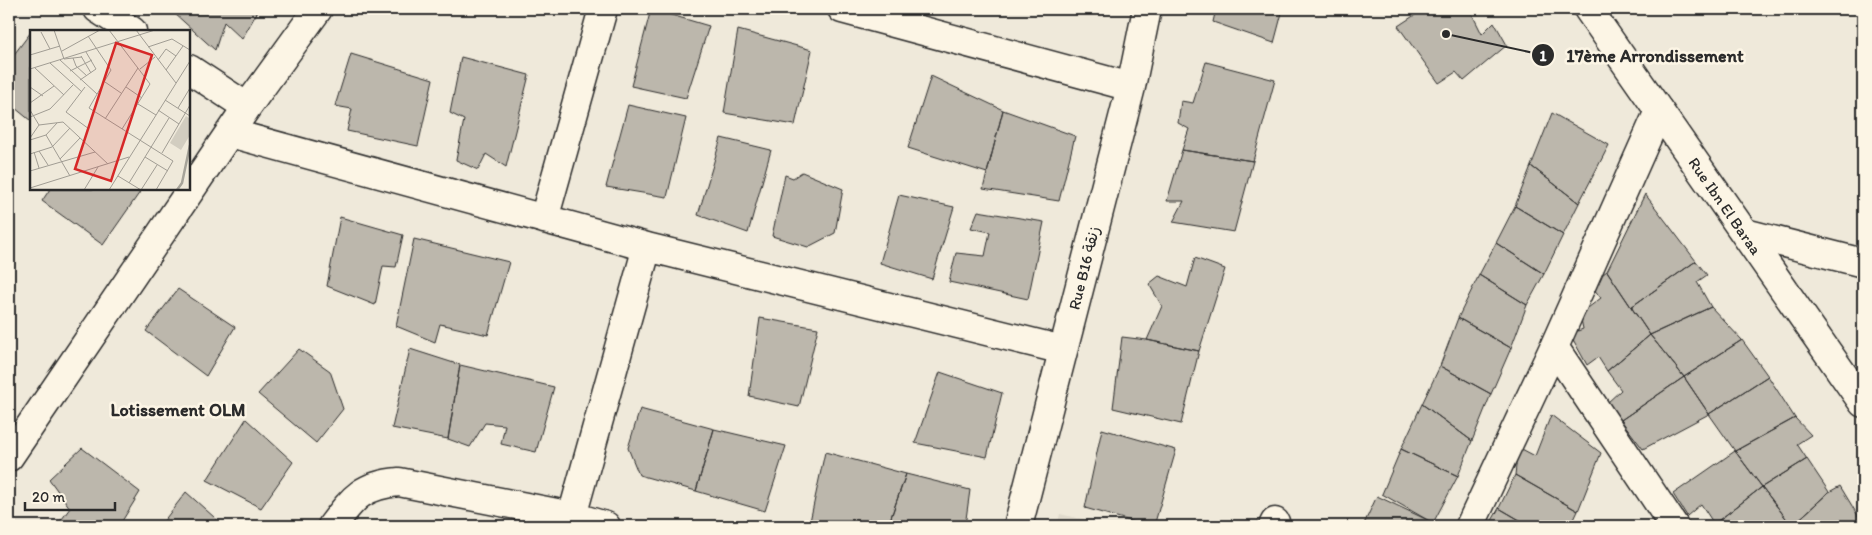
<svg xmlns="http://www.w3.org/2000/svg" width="1872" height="535" font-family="Itim,'Playpen Sans Arabic',sans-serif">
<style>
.built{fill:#e0dacc}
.building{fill:#bcb7ac;stroke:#2b2b2b}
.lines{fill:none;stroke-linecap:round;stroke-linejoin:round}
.minor-casing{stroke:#2b2b2b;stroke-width:31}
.tertiary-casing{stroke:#2b2b2b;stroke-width:31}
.minor{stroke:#fcf5e5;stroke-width:28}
.tertiary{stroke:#fcf5e5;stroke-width:28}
.labels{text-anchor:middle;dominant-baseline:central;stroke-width:5;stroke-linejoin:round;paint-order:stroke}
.street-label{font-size:16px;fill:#2b2b2b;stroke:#fcf5e5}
.neighbourhood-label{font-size:18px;font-weight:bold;fill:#2b2b2b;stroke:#fcf5e5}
.inset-river{fill:none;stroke:#a6a399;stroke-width:2.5}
.inset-road{fill:none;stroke:#a19d94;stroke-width:1}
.view{fill:#d62828;fill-opacity:0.15;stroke:#d62828;stroke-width:2.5}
.inset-edge{fill:none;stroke:#2b2b2b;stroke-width:2.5}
.leader{fill:none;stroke:#2b2b2b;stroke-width:2}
.callout-dot{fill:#2b2b2b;stroke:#fcf5e5;stroke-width:2}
.mark-label{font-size:15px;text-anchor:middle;font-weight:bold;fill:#fff}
.callout-label{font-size:18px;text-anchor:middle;font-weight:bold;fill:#2b2b2b;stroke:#fcf5e5;stroke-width:5;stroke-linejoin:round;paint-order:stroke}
</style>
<rect width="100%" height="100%" fill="#efe9da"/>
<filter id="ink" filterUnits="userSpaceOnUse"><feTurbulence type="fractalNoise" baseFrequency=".02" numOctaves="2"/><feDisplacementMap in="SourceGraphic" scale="10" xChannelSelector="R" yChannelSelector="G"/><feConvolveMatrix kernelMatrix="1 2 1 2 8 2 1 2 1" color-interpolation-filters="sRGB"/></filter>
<g filter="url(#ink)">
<path class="built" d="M1060,514l51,12h-54z"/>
<path class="building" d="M177,9h82l-17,30 -18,-17 -9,28 -41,-37z
M651,9l58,17 -23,72 -55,-12z
M1216,9h67l-9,34 -61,-21z
M1424,9h52l-4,5 10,20 12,-12 13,23 -43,36 -8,-9 -17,11 -41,-57z
M738,30l74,20 -17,75 -71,-12z
M31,32v89l-22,-18v-42z
M351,54l82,25 -15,67 -71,-15 5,-22 -17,-3z
M461,57l68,18 -23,92 -20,-13 -8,16 -22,-10 8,-40 -14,-7z
M1206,62l69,18 -22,81 -71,-11 7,-21 -11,-6 3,-22 12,2z
M931,76l72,34 -16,63 -79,-25z
M628,105l58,13 -19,79 -61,-10z
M1003,110l72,26 -16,65 -76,-12z
M1552,113l57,32 -30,58 -48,-37z
M721,138l50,12 -23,83 -50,-18z
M1182,150l71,11 -19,71 -61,-10 11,-21h-17z
M1531,166l48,37 -16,32 -48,-29z
M802,172l41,17 -8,44 -27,14 -36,-11 13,-61 8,3z
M50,189h84l6,3 -37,53 -61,-44z
M1645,194l51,67 -65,46 -24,-36z
M899,195l55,12 -22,72 -52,-16z
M1515,206l48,29 -19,39 -48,-31z
M978,211l66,11 -16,77 -79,-17 7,-29 29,3 5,-24 -19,-4z
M340,217l63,18 -7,32 -13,-1 -8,39 -48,-19z
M414,239l95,23 -21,73 -48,-11 -5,18 -39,-16z
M1496,243l48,31 -17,31 -48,-30z
M1195,258l30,11 -26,82 -52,-11 15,-34 -13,-22 10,-8 28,11z
M1696,261l11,14 -10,7 14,25 -61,28 -19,-28z
M1607,271l43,64 -43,36 -9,-14 -11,8 -17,-31 13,-5 -3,-15 21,-16 -11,-14z
M1479,275l48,30 -16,43 -53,-30z
M178,289l57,38 -29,49 -60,-45z
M1711,307l31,33 -58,37 -34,-42z
M760,318l58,10 -19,79 -50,-11z
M1458,318l53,30 -20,46 -51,-28z
M1650,335l34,42 -63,43 -14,-17 14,-13 -14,-19z
M1122,337l25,3 52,11 -18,73 -68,-16z
M1742,340l26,36 -59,38 -25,-37z
M299,349l31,22 13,38 -27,34 -58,-49z
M410,349l50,16 -12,74 -56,-11z
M460,365l94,22 -18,65 -35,-8 4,-19 -20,-2 -15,24 -22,-8z
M1440,366l51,28 -19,47 -50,-37z
M940,372l62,21 -15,64 -72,-14z
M1768,376l27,42 -60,33 -26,-37z
M1684,377l25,37 -66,35 -22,-29z
M1422,404l50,37 -14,35 -57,-27z
M640,409l74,20 -18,62 -57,-16 -11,-27z
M1551,415l50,38 -23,58 -63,-36 3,-28 17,9z
M1795,418l16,17 -14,9 10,15 -45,28 -27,-36z
M246,419l47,43 -32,46 -54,-28z
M714,429l72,17 -21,65 -69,-20z
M1102,429l74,21 -22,76h-6l-63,-18z
M82,448l58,44 -21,34h-62l13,-18 -21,-29z
M1401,449l57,27 -25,47 -51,-29z
M1735,451l27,36 -48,37 -13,-20 -14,12 -14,-22z
M825,452l81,22 -18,52h-79z
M1807,459l22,33 -37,34 -30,-39z
M906,474l64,16 -5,36h-77z
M1515,475l63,36 -7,15h-41l-31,-18z
M1840,486l23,38 -2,2h-69l37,-34z
M1762,487l30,39h-78v-2z
M186,492l38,34h-64z
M1377,496l61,29 -1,1h-74z
M1499,508l31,18h-41z"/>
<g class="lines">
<g class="minor-casing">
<path id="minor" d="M98,9l34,22
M842,9l289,78
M189,69l58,38
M230,133l417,114 416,103
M544,219l59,-210
M1745,233l118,30
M1554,347l120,179
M9,457l238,-350 71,-98
M572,516l75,-269
M332,526c21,-28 30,-41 67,-44l173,34 34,10
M1018,526l113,-439 16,-78
M1273,526l2,-4
M1470,526l84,-179 105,-236"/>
</g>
<g class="tertiary-casing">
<g id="tertiary">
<path id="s1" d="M1588,9l275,394"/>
</g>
</g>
<use href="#minor" class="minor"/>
<use href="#tertiary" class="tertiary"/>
</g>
</g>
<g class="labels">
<g class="street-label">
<text stroke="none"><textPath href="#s1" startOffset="240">Rue Ibn El Baraa</textPath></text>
<text transform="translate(1084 268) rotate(-76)">Rue B16 زنقة</text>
</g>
<g class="neighbourhood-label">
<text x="178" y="410">Lotissement OLM</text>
</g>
</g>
<g transform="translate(30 30)">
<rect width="160" height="160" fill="#efe9da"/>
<path d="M156,86l4,3v16l-9,15 -11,-7z" fill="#d2cdc0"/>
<path class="inset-river" d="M147,160l5,-7 8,-38"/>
<path class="inset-road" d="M24,0l10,29 18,-2M79,0l41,54 -28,45M106,0l40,53M11,2l9,17M58,6l23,34 -22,38 84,53 -17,29M118,17l24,-8 18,11M32,21l38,-21M0,25l30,-9M51,26l10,17M43,28l3,8 11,10M30,30l37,34M128,30l8,-11 10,7M20,33l32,29M5,38l29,27M0,39l125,-39M110,39l15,-12M136,40l17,-24M40,41l22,-11M50,50l16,-11 -10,-17M75,52l16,11M0,57l13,9M55,57l-19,25 23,17M96,57l16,11M135,70l25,16M0,73l24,-17M108,74l18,11M148,78l12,-20M0,80l9,15M128,80l21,14M0,87l20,-8 23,-24M75,89l33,-51M16,105l24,41M0,108l9,-13 24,-3 45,42M0,110l16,-5 11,-12M9,121l9,14M4,122l5,16M132,123l28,-48M0,124l22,-7 18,-19M115,127l23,14M30,129l20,-21M0,141l65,-19M88,146l23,14M99,153l40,-65M0,158l99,-31M54,160l14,-23M79,160l81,-129M111,160l16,-25"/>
<path class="view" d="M86,13l36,12 -41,126 -36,-12z"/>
<rect width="160" height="160" class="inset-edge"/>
</g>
<path class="leader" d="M1446 34L1543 55"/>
<g class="callout-dot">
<circle cx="1446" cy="34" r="5"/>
<circle cx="1543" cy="55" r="12"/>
</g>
<g class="mark-label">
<text x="1543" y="61">1</text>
</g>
<g class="callout-label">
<text x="1655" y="62">17ème Arrondissement</text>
</g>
<rect width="1872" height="535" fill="none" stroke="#fcf5e5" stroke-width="30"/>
<rect x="15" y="15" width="1842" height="505" fill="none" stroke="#2b2b2b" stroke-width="2" filter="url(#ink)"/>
<path d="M25 502v8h90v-8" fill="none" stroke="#2b2b2b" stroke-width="2.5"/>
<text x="32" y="502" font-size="15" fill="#2b2b2b" stroke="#fcf5e5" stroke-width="4" paint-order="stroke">20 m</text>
</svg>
